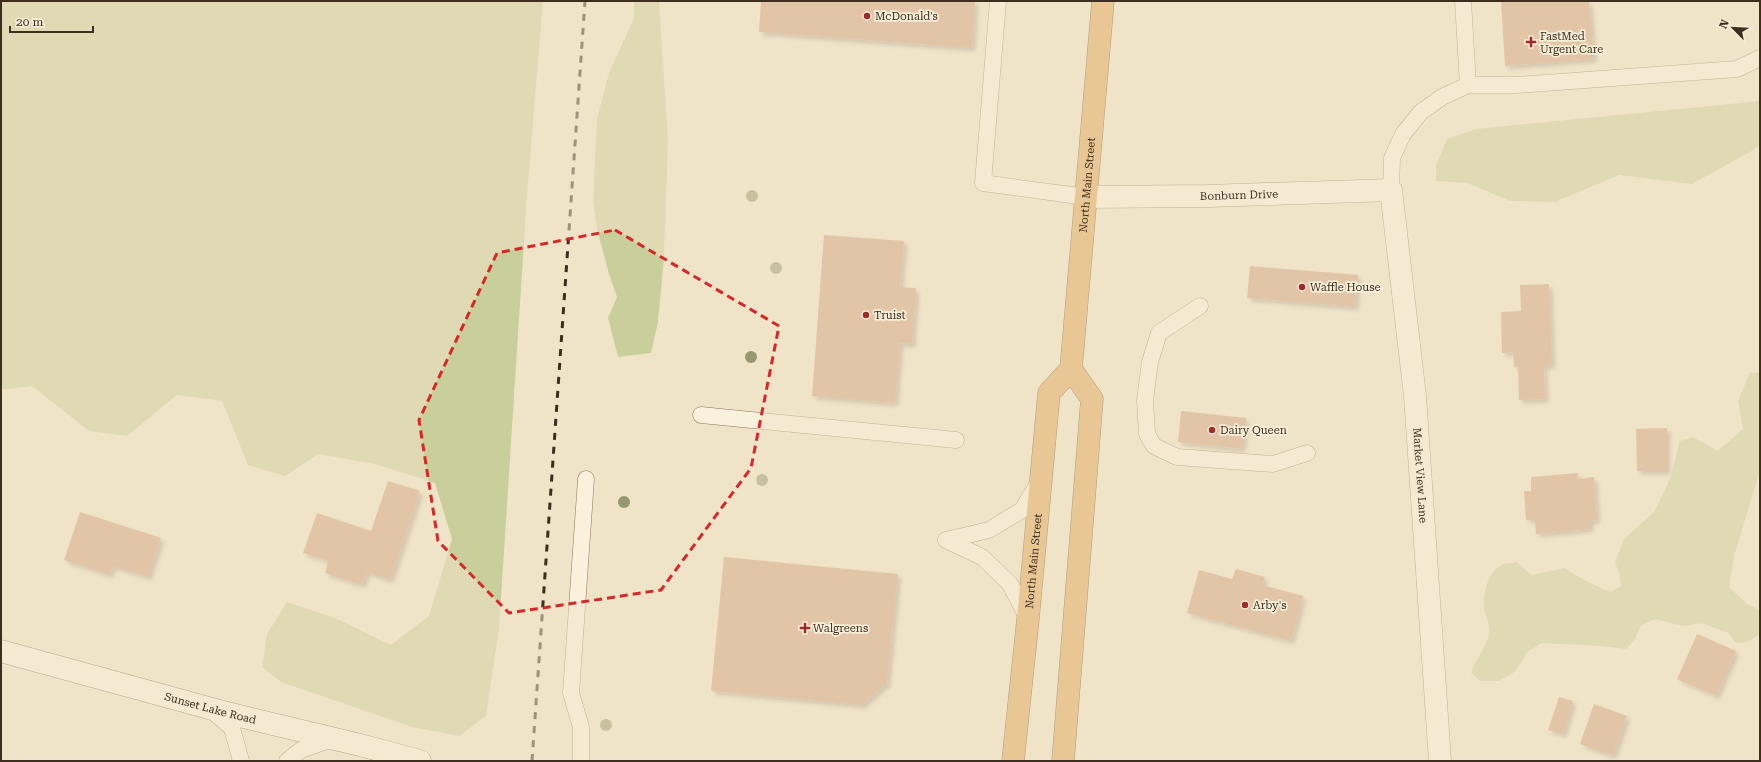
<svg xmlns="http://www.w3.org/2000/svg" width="1761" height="762" font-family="'Roboto Serif',serif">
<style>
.green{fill:#c9cf9b}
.building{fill:#cf9f7d;filter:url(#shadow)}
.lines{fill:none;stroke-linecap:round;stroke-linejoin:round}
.lane-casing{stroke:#8d765c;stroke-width:17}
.street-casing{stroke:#8d765c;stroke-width:23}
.secondary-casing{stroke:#6f573f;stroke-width:23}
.highway-casing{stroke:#5b4430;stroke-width:23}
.lane{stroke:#faf1dc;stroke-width:16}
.street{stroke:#faf1dc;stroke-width:22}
.secondary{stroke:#faf1dc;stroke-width:22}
.highway{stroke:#e0a458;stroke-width:22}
.rail{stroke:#3d2e20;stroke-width:3;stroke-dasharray:7 7;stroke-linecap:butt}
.tree{fill:#96986f}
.marked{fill:none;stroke:#d62828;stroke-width:3;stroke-dasharray:8 5;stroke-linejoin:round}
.poi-dot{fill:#9e2a2b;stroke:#f7eed8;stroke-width:1.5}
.labels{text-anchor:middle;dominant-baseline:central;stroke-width:3.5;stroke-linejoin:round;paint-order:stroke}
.poi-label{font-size:11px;fill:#3d2e20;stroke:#f7eed8;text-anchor:start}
.street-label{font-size:11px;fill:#3d2e20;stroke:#f7eed8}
</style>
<defs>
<filter id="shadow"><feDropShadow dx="3.5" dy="3.5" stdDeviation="2" flood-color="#0004"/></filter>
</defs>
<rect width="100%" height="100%" fill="#f0e4c8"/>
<path class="green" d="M1,1h542l-16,194 -28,434 -13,87 -27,20 -47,-9 -131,-45 -19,-15 5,-33 20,-32 48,16 56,27 38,-29 23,-77 -17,-56 -60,-19 -57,-10 -33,22 -37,-11 -26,-64 -45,-6 -50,41 -38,-5 -57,-45 -31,4z
M634,1h25l9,139 -4,117 -6,65 -7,31 -33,4 -10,-39 9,-21 -8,-23 -12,-45 -4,-29 4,-81 12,-46 25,-55z
M1760,101v44l-10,7 -58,32 -73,-9 -64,27 -45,-1 -43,-18 -31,-2v-15l11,-27 29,-10z
M1750,372l10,1v97l-26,87 -5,30 18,17 13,6v23c-7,7 -16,12 -25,9l-7,-9 -26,-10 -19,3 -28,-7 -14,7 -6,13 -9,10 -25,-3 -59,-3 -15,9 -11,19 -17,10h-19l-9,-8c4,-15 16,-24 18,-41 1,-8 -4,-17 -5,-24 -1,-15 3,-33 16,-42 4,-3 12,-3 17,-4l14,13 33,-7 24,14 22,10 11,-6 -1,-10 -5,-14 9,-23 30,-27 16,-33 10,-38 13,-4 25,14 25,-22 -5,-28z"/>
<path class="building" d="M761,1h214l-3,47 -213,-16z
M1501,1h88l5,58 -89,7z
M824,235l80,6 -4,46 16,1 -4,56 -12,-1 -5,60 -83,-7z
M1250,266l108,9 -3,32 -108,-9z
M1549,284l3,81 -8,1 1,33 -26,1 -1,-33h-4l-1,-15 -11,1 -1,-41 20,-1 -1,-26z
M1181,411l65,7 -4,31 -64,-7z
M1667,428v43h-30l-1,-42z
M1578,473v6l16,-2 3,43 -7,1v8l-54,5 -1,-14h-9l-2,-29h7v-14z
M388,481l32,10 -30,89 -23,-8 -5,13 -37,-12 3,-12 -25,-8 14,-40 54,18z
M80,512l81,26 -13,39 -35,-11 -3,9 -46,-15z
M724,557l174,17 -11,109 -25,22 -151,-14z
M1236,569l29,8 -3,8 41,11 -12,45 -104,-28 12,-43 33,9z
M1697,634l39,17 -20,45 -39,-17z
M1559,697l14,4 -10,33 -15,-4z
M1594,704l33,12 -14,40 -33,-12z"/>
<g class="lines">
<g class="lane-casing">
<path id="lane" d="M998,1l-15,182 103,14
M1463,1l5,84
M1391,190l1,-32 11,-24 18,-22 21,-15 26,-12h48l221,-16 23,-11
M1200,306l-41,27 -9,29 -5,38 2,34 7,12 23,11 96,7 34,-11
M701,415l255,25
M946,540l43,-10 33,-20 17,-28
M946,540l36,17 28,27 18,35
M212,711l20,17 9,33
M287,761l14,-11 34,-12
M581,761v-34l-10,-34 15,-214"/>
</g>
<g class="street-casing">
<g id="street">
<path id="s1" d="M1086,197l121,-1 184,-6 24,206 25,365"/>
</g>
</g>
<g class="secondary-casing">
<g id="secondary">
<path id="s2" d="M1,651l226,62 133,32 60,16"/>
</g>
</g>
<g class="highway-casing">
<g id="highway">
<path id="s3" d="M1013,761l15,-142 21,-226 22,-24 32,-368"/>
<path d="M1063,761l29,-362 -21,-30"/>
</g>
</g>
<use href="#lane" class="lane"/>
<use href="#street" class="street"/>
<use href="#secondary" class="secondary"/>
<use href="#highway" class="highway"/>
<path class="rail" d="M532,761l53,-760"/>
</g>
<g class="tree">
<circle cx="752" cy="196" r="6"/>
<circle cx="776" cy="268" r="6"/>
<circle cx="751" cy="357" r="6"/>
<circle cx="762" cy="480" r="6"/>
<circle cx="624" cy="502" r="6"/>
<circle cx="606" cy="725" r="6"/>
</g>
<path d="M0 0H1761V762H0ZM615,230l164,96 -28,142 -90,122 -152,23 -71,-72 -19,-121 78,-167z" fill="#f0e4c8" fill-opacity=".55" fill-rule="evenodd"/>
<path class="marked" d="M615,230l164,96 -28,142 -90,122 -152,23 -71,-72 -19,-121 78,-167z"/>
<g class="poi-dot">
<circle cx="867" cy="16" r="4"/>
<path d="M1529 36h4v4h4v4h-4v4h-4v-4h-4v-4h4z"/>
<circle cx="1302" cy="287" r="4"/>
<circle cx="866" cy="315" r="4"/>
<circle cx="1212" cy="430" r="4"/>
<circle cx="1245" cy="605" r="4"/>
<path d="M803 622h4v4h4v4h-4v4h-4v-4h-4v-4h4z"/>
</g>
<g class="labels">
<g class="poi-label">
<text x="875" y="16">McDonald's</text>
<text x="1540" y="36">FastMed<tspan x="1540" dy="13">Urgent Care</tspan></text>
<text x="1310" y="287">Waffle House</text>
<text x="874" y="315">Truist</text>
<text x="1220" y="430">Dairy Queen</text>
<text x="1253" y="605">Arby's</text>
<text x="813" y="628">Walgreens</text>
</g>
<g class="street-label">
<text stroke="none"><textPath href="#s3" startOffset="587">North Main Street</textPath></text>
<text stroke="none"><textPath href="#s1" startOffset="153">Bonburn Drive</textPath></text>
<text stroke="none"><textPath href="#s1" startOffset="592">Market View Lane</textPath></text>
<text stroke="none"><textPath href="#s3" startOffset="201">North Main Street</textPath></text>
<text stroke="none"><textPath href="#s2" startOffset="217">Sunset Lake Road</textPath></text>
</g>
</g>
<rect width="1761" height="762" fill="none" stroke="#3d2e20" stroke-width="4"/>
<g transform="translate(1733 28) rotate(294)" stroke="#f7eed8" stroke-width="3" paint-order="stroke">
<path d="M0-3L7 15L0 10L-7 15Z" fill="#3d2e20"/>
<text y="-6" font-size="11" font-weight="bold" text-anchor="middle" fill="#3d2e20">N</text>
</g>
<path d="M10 26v6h83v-6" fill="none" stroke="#3d2e20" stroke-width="2"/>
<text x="16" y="26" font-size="12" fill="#3d2e20" stroke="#f7eed8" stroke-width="3" paint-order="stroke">20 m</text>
</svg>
